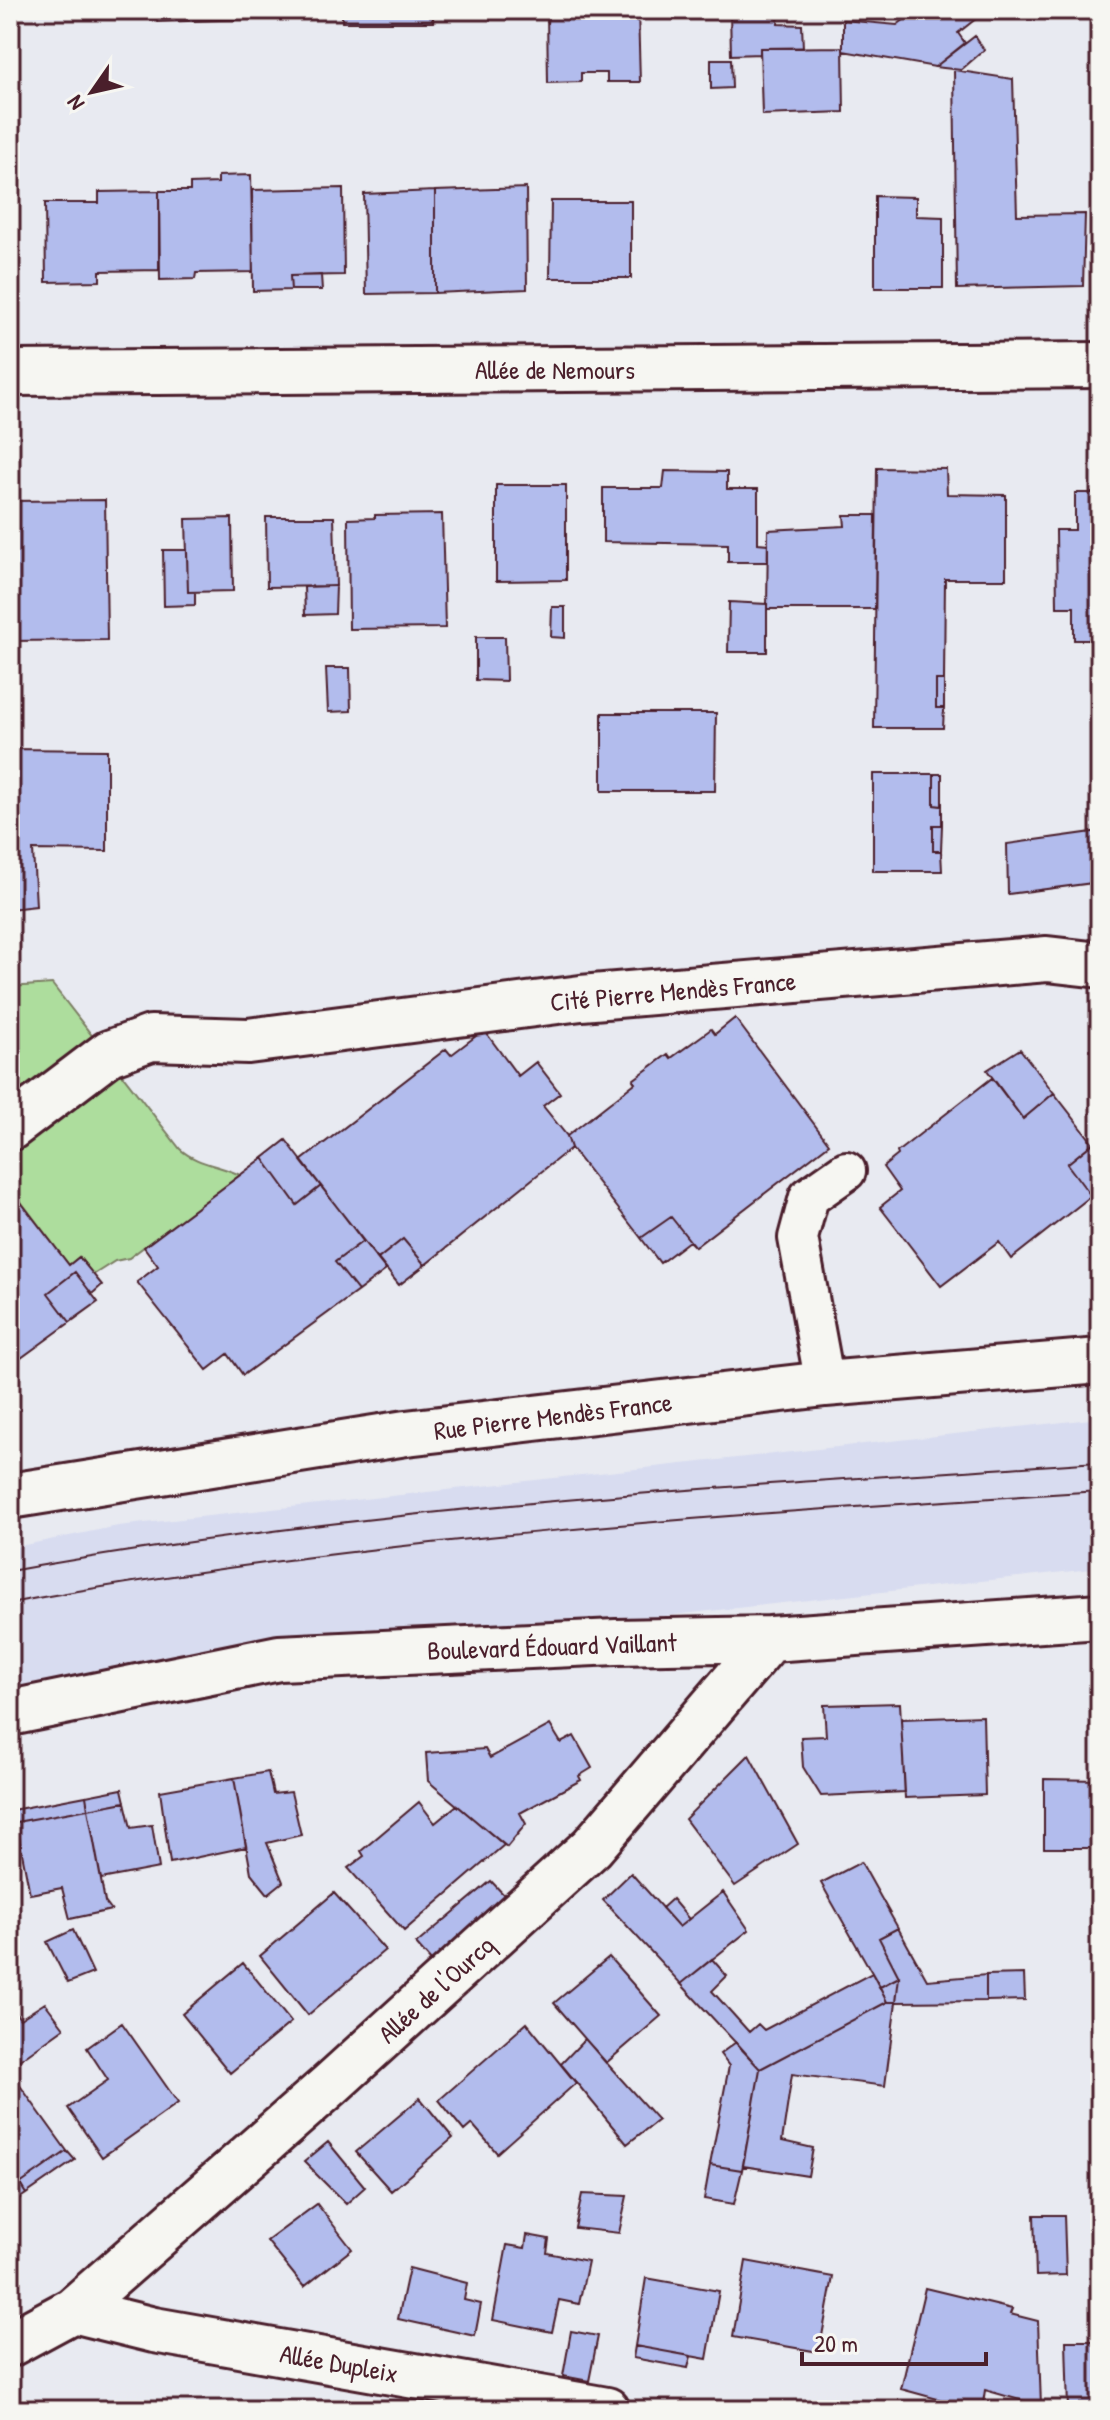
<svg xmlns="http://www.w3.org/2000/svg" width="1110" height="2420" font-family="'Patrick Hand',sans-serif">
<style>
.built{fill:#d8dcf0}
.green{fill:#addd9d;stroke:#7c7e64;stroke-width:2}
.building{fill:#b2bced;stroke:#4a1f2b;stroke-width:2}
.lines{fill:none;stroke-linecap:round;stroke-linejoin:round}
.service-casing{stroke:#4a1f2b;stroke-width:44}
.minor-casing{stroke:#4a1f2b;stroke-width:50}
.service{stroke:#f6f6f2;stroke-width:38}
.minor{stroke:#f6f6f2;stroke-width:44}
.tram{stroke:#4a1f2b;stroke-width:2}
.labels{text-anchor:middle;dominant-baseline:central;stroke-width:7;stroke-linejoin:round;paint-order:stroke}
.street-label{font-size:26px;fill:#4a1f2b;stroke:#f6f6f2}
</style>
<rect width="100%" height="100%" fill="#e8eaf1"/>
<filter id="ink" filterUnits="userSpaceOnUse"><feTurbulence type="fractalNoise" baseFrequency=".0125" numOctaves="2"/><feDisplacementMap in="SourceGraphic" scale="16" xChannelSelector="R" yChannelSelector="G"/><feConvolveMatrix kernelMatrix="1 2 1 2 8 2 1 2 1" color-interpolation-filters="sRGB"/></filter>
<g filter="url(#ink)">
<path class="built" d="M1100,1418v150l-662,73 -428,91v-184l108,-22z"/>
<path class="green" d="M52,984l128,165c16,15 40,16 60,26l-111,83 -14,3 -22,14 -14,-18 -10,8 -59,-78v-200z"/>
<path class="building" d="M157,10h91l1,9 -92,3z
M342,10h91v12h-91z
M547,10h91l2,72h-33v-9h-26v9l-33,1z
M730,10h49l-1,14 24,1 1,23h-43v6l-29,1z
M917,10h70l-29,23 7,10 -30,24 -92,-16v-31l54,5z
M975,36l9,14 -23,20 -26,-3z
M843,47l1,65 -82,3 -2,-67z
M711,59h20l1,29 -21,1z
M954,70l59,9 4,136 68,-1 -2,72 -126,3z
M251,175l2,97 -57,1 -1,6 -35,1 -1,-89h31v-7l28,-1v-7z
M343,188l1,87 -54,1 1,14 -38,1 -1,-101z
M526,188l1,101 -92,4v-102z
M159,191v79l-59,1v10l-54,1 -1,-79h54v-11z
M435,191v102l-69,1 -2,-100z
M875,196l41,1v19l27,1v71h-68z
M551,201h80v77h-81z
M321,275l1,15h-31l-1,-14z
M877,468l69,1 1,25 59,1v84h-61l-1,101h-8v28h8l-1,20h-69z
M665,471l62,1v17h31v54l10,1v18h-40v-18l-125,-2v-54h60z
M496,485h70v95l-70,1z
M1075,493h25v147h-26v-33h-17l-1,-77h19z
M105,500l2,140 -97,1v-140z
M442,514l3,114 -96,1 -1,-110 27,-1v-3z
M844,515h32l-1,94h-108l1,-79 77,-4z
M266,517h68l2,69 -69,1z
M232,518l1,73 -45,1 -2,-73z
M163,550h24l1,42h7v13l-31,1z
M336,586l-1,28 -30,1 -1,-28z
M729,602l38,2v48h-39z
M552,607h13v31l-14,-1z
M476,637h29l1,44 -30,-1z
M326,668h24l1,43 -23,1z
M936,680h8v28h-8z
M602,713h114l-1,78h-113z
M10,749l97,1v101l-74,-1 3,56 -26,3z
M873,774h61v31l8,1v19h-9v26h8l1,20h-69z
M934,774h8v32l-8,-1z
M933,825h9l-1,26h-8z
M1100,831v51l-92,12 -1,-50z
M735,1018l94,126 -134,103 -24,-30 -30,21 -70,-90 -4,-12 68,-53 -2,-3 35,-26 3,4 40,-29 4,5z
M484,1030l34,46 18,-14 24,31 -17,13 24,30 4,12 -146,117 -22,-26 -25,20 -77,-98 145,-112 5,6z
M1020,1049l34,44 -31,26 -36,-49z
M992,1078l31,41 31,-26 39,50 -26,21 24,32 -80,63 -12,-17 -58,44 -61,-79 20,-16 -17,-24 15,-12 -1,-3z
M286,1140l35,46 -24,19 -34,-47z
M1093,1143l7,8v39l-9,6 -24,-32z
M263,1158l34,47 24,-19 42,55 -28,21 23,29 -115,84 -15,-21 -21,16 -70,-88 21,-16 -14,-19z
M10,1188l59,77 10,-8 23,28 -10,9 6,8 -88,64z
M671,1217l24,30 -6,-6 -29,22 -19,-25z
M403,1239l22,26 -26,20 -21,-26z
M363,1241l23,29 -28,21 -23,-29z
M75,1272l23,30 -28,20 -22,-29z
M900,1703l5,89 -84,4 -18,-29 -2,-30 25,-1 -2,-31z
M983,1716l2,79 -80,3 -4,-79z
M550,1725l11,18 13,-7 18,32 -13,8 2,4 -61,33 6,11 -19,23 -79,-66 -2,-28 59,-4 5,9z
M749,1755l49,89 -63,42 -50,-67z
M268,1772l5,22 18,-2 10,43 -34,8 16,39 -15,12 -17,-21 -17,-95z
M234,1778l12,69 -76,16 -10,-72z
M1044,1779l56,1v68h-56z
M122,1789l3,13 -37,7 -2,-13z
M86,1796l2,13 -72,13 -4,-12z
M125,1802l6,26 21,-3 7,43 -58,11 -13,-70z
M419,1802l16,21 22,-18 47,40 -100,86 -56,-63 16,-12 -3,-5z
M88,1809l17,93 6,8 -41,9 -8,-31 -32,6 -14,-72z
M861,1862l37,66 -19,10 20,39 -19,10 -59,-104z
M631,1873l48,54 44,-35 26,38 -68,54 -78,-84z
M491,1881l14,15 -73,66 -16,-18z
M334,1893l51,57 -77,65 -48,-59z
M672,1899l17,20 -10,8 -17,-19z
M898,1928l29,52 59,-5v26l-90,1 3,-25 -20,-39z
M73,1930l20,43 -25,10 -21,-41z
M609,1957l52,59 -55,47 -52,-60z
M712,1959l15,17 -15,15 37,41 9,-8 6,6 108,-57 15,29 -127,67 -79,-85z
M243,1963l48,59 -61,51 -48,-59z
M1024,1974l1,26 -39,1v-26z
M899,1977l-3,25h-9l-7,-15z
M887,2002h9l-11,84 -93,-12 -10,67 31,7 -5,28 -65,-10 17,-97z
M45,2003l19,25 -46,33 -8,-10v-46l10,14z
M122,2023l56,80 -76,54 -34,-49 40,-28 -21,-32z
M527,2023l49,60 -79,70 -25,-29 -8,7 -25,-31z
M585,2039l73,81 -31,24 -66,-80z
M736,2042l24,27 -18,101 -32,-5 19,-99 -9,-12z
M16,2080l51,71 -47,33 6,10 -16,11v-121z
M420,2098l33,40 -62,53 -35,-39z
M328,2142l37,45 -19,17 -42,-42z
M67,2151l8,9 -49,34 -6,-10z
M710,2165l32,5 -8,34 -30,-5z
M582,2194l45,2 -8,37 -44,-5z
M317,2204l35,45 -48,38 -37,-46z
M1034,2215h30l2,60 -30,1z
M527,2235l22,4 -2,14 41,8 -9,43 -20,-4 -7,32 -59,-12 14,-75 18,3z
M746,2261l87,16 -14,75 -86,-15z
M409,2268l58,15 -3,17 17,4 -6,32 -77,-17z
M646,2278l73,13 -12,68 -72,-13z
M925,2288l87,21 -2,5 28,7 3,85 -56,-16 -3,20h-38l1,-9 -44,-12z
M571,2331l27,5 -9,45 -26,-5z
M1066,2341h34v69h-32z
M635,2346l56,10 -3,12 -55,-10z"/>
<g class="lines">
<g class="service-casing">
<path id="service" d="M825,1384l-27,-146 11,-41 37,-26"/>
</g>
<g class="minor-casing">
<path id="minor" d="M10,373l1090,-8
M10,1128l99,-75 42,-15 97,3 333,-43 466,-39 53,6
M10,1496l396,-63 419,-49 275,-23
M10,1713l269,-55 337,-16 154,-3 330,-23
M73,2310l81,20 453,80
M10,2344l63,-34 257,-225 262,-238 178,-208"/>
</g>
<use href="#service" class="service"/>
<use href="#minor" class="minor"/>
<path class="tram" d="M10,1571c360,-65 726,-85 1090,-109
M10,1603c360,-66 725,-89 1090,-112"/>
</g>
</g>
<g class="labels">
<g class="street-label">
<text x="555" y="369">Allée de Nemours</text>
<text transform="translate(673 991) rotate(-5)">Cité Pierre Mendès France</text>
<text transform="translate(553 1416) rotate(-7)">Rue Pierre Mendès France</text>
<text transform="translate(552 1646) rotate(-2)">Boulevard Édouard Vaillant</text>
<text transform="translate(436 1989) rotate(-42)">Allée de l'Ourcq</text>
<text transform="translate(339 2363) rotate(10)">Allée Dupleix</text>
</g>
</g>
<rect width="1110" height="2420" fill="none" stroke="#f6f6f2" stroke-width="40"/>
<rect x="20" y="20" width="1070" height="2380" fill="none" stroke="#4a1f2b" stroke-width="3" filter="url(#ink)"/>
<g transform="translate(92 92) rotate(236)" stroke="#f6f6f2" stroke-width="6" paint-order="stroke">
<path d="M0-6L14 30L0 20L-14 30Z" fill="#4a1f2b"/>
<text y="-12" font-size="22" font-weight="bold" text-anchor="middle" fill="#4a1f2b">N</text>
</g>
<path d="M802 2352v12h184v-12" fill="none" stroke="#4a1f2b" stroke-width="4"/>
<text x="814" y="2352" font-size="24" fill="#4a1f2b" stroke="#f6f6f2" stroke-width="6" paint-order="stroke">20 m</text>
</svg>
